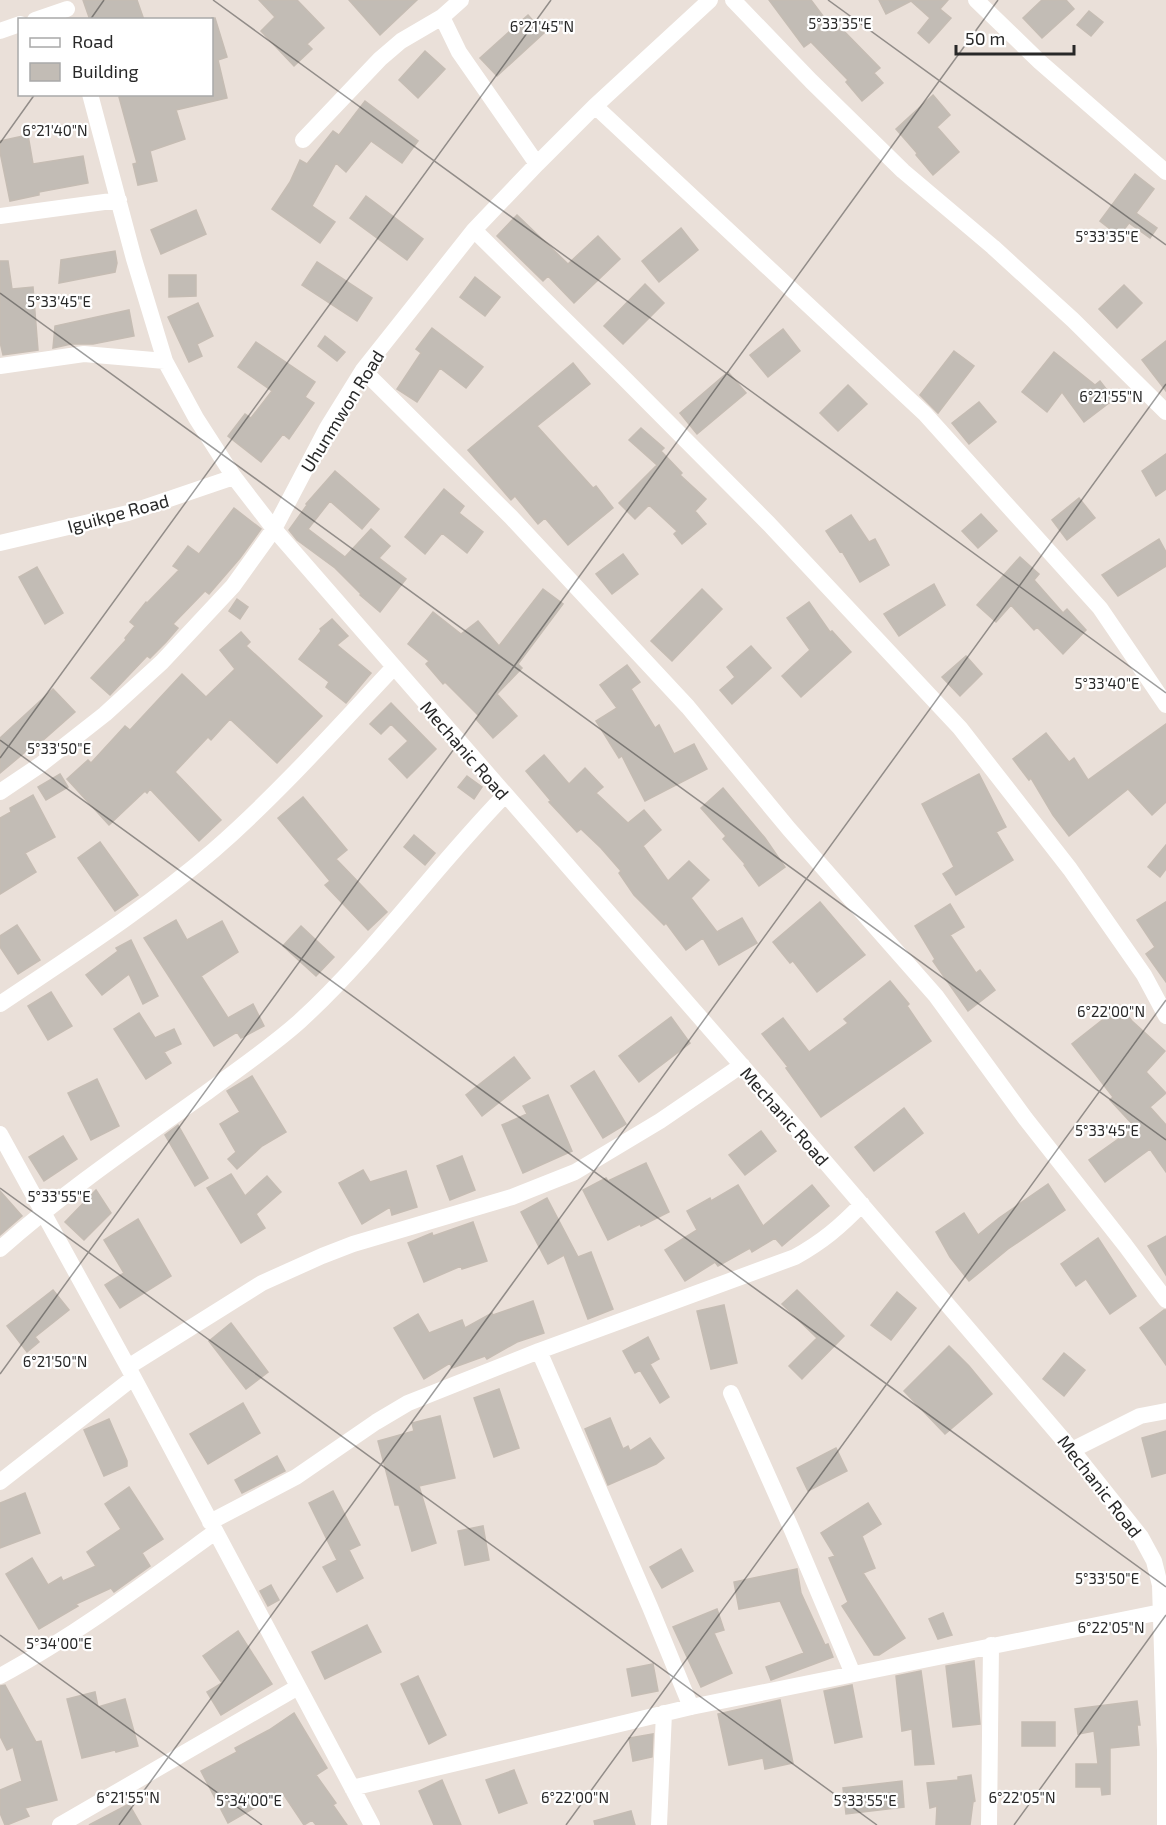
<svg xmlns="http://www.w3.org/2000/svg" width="1166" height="1825" font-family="'Exo 2',sans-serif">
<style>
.building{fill:#c2bcb5;stroke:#c5bcb3;stroke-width:1.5}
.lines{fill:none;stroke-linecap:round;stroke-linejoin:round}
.street{stroke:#fff;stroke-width:16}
.ticks{fill:none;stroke:#282828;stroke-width:1.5;stroke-opacity:0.45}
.labels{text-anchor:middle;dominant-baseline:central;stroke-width:4.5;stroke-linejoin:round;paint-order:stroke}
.street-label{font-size:18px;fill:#282828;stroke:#fff}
.ticks-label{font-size:15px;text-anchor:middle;fill:#282828;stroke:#fff;stroke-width:4.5;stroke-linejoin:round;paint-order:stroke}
</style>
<rect width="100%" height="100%" fill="#eae0d9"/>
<path class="building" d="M83,0h54l7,20h-54z
M259,0h38l27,28 -17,16 5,5 -18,17 -33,-35 14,-14z
M349,0h68l-37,35z
M769,0h42l24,32 5,-5 40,41 -6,5 9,10 -21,18 -16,-19 2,-2 -37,-38 -7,5z
M879,0h69l-8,9 11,9 -22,25 -11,-10 12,-15 -19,-17 -25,13z
M1042,0h24l8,9 -32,29 -19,-20z
M1089,11l14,11 -12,14 -14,-11z
M528,15l16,18 -47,43 -17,-18z
M212,18h3l12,39 -9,3 9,38 -51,12 9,29 -35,12 7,30 -19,4 -5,-21 4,-1 -18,-66 8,-3h85z
M425,51l20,18 -27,29 -19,-18z
M933,95l17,20 -13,12 22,25 -26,23 -17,-20 1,-2 -21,-24z
M365,101l53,40 -16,22 -31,-22 -25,31 -10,-9 -24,43 23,16 -15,21 -48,-34 18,-27 10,-22 7,4 26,-33 6,4z
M28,135l5,29 50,-8 5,27 -49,9v3l-29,6 -10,-49v-11z
M1135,174l19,15 -18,24 21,15 -7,10 -21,-15 -10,13 -19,-15z
M366,196l57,43 -16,21 -57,-42z
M196,210l10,24 -45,20 -10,-24z
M517,215l51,49 30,-28 22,23 -46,44 -26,-27 -5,5 -46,-45z
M681,228l17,22 -39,32 -17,-21z
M115,251l2,12 -2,9 -56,11 2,-23z
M0,261h8l4,28 21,-2 5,63 -35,5 -3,-13z
M317,262l55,36 -15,23 -55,-36z
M169,275h27v21l-27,1z
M475,277l25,20 -15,19 -25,-19z
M645,284l19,19 -41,41 -19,-18z
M1124,285l18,18 -25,25 -18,-19z
M198,303l15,33 -16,8 5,12 -13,6 -21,-45z
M129,310l5,26 -41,8h-22l-18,4 2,-22z
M432,328l51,39 -17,21 -26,-20 -23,34 -20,-13 24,-36 -5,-4z
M783,329l17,22 -32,26 -18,-22z
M325,336l20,16 -8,9 -19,-15z
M1166,341v50l-24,-31z
M256,342l59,40 -10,15 9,6 -25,36 -6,-5 -22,28 -33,-26 17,-22 6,4 21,-27 -34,-24z
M954,351l20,15 -36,47 -18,-18z
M1054,352l41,33 5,-4 14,18 -30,23 -22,-30 -15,20 -25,-20z
M573,363l17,21 -53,42 56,62 3,-2 17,22 -45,37 -23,-27 -7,6 -23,-28 -4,4 -43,-50z
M728,372l18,21 -49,41 -17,-21z
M848,385l19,19 -29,27 -18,-18z
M979,402l17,20 -27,22 -17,-21z
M641,428l23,20 -3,3 21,22 -2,2 26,24 -11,12 11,13 -24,20 -8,-10 3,-3 -28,-26 -14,14 -16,-16 38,-38 -28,-25z
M1166,454v35l-10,7 -14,-25z
M335,471l44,38 -17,20 -32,-28 -22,28 37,28 26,-28 19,17 -11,12 27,21 -26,33 -20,-17 1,-1 -26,-26 -38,-28 -8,-10 18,-25 -1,-1z
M444,489l20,17 -5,7 24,19 -16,21 -25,-20 -17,21 -20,-17z
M1079,498l16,20 -28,22 -15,-20z
M234,508l27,21 -21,29 -31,36 -4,-3 -32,33 5,4 -12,14 -16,16 -3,-2 -37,39 -19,-17 35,-38 -1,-2 10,-12 -5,-4 16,-20 1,1 32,-33 -6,-4 15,-20 11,8z
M981,514l16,17 -19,17 -16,-17z
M851,515l18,27 6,-3 14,26 -29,17 -18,-31 -2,1 -14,-21z
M1159,539l7,13v14l-48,30 -16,-21z
M623,554l15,20 -26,20 -16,-20z
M1020,557l19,17 -5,6 29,33 4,-4 19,21 -23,24 -26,-27 -3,3 -23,-25 -15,17 -19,-17z
M37,567l26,46 -18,11 -26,-47z
M934,584l11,21 -46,31 -15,-22z
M543,589l20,15 -45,60 4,4 -25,26 20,22 -24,22 -17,-19 3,-3 -34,-34 -2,2 -17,-20 3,-3 -21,-17 25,-32 28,22 17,-13 21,25z
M702,589l20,20 -50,52 -21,-20z
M237,599l11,8 -8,12 -11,-8z
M809,602l21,30 2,-1 19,21 -50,45 -19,-21 28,-26 -23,-32z
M332,619l16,17 -11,9 34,28 -25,30 -20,-16 3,-5 -30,-23 22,-28 -1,-2z
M241,632l9,10 -4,4 76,70 -45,47 -47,-44 -19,21 -3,-3 -33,35 46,48 -22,21 -49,-52 -3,4 -2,-2 -36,34 -42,-46 21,-19 3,3 34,-37 5,4 52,-56 24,23 29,-28 -15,-19z
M751,646l20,22 -39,36 -12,-14 15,-13 -8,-10z
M966,656l16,18 -22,22 -18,-19z
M627,665l13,17 -9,7 24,39 4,-3 15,29 20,-10 13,25 -62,32 -23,-45 -3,2 -23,-37 21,-13 -17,-23z
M53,689l22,23 -43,38 -2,-2 -30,25v-35z
M391,703l45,46 -29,29 -18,-19 19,-18 -17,-17 -10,10 -11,-10z
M1166,724v78l-14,13 -24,-26 -59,47 -16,-21 -22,-37 -2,2 -16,-21 33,-26 23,29 5,-4 14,22z
M544,755l25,29 16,-16 18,19 -7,6 32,30 16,-13 17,20 -18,16 25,35 21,-20 20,19 -18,18 26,34 25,-14 15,25 -38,22 -16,-27 -17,12 -20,-27 -2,2 -30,-30 -15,-22 2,-2 -20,-23 -20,-19 -4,3 -28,-30 2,-1 -25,-30z
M60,774l8,13 -22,13 -8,-13z
M979,774l27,53 -10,5 17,28 -57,35 -13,-21 11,-7 -32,-63z
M467,776l15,11 -8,12 -16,-12z
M723,788l42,50 20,29 -26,19 -15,-21 1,-1 -22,-25 3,-3 -25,-28z
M33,795l22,42 -30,16 11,19 -36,22v-76l11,-6 -1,-4z
M303,797l44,53 -11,9 51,53 -19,18 -43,-45 5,-4 -52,-63z
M414,835l21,18 -10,12 -21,-18z
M100,842l38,53 -23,16 -37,-53z
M1166,845v24l-6,8 -12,-10z
M820,902l45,53 -48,37 -24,-31 -3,2 -17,-21z
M1166,902v80l-20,-28 9,-7 -18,-27z
M950,904l14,23 -14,8 26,38 4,-3 15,20 -27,21 -35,-50 2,-2 -20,-33z
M176,920l11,20 35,-19 16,31 -37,24 27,42 25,-14 11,22 -23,12 -4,-6 -23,14 -70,-108z
M17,925l23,35 -22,14 -18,-27v-11z
M301,926l33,31 -18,19 -33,-30z
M131,940l27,56 -15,8 -14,-30 -27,21 -16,-20 32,-24 -2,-3z
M890,981l19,23 -2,2 24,35 -110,76 -35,-49 2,-1 -26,-33 21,-16 26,34 39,-29 -4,-4z
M51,992l21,34 -24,14 -20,-34z
M1120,1006l12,15 33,30 -19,21 20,21 -16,14 16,18v47l-16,-23 -45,33 -16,-22 46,-33 -25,-27 3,-3 -41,-53z
M139,1013l16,25 19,-9 7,15 -17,8 7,11 -25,16 -32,-50z
M671,1017l19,26 -51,39 -20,-26z
M514,1057l16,21 -48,38 -16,-21z
M594,1071l32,53 -23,14 -32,-52z
M252,1076l34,56 -24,14 -25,23 -9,-10 8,-7 -16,-28 20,-12 -13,-21z
M97,1079l22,47 -28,14 -23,-47z
M548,1095l24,56 -49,22 -21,-48 25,-11 -4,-8z
M904,1108l19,25 -49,38 -19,-24z
M178,1125l30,53 -13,8 -30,-51z
M761,1131l15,20 -31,24 -16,-20z
M63,1136l14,23 -33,22 -15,-24z
M462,1156l13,34 -25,10 -13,-34z
M646,1163l23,49 -28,14 -1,-2 -32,16 -25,-50 23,-12 2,3z
M363,1170l7,12 36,-11 11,36 -25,8 -2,-8 -28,17 -23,-41z
M231,1174l14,22 22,-20 14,16 -25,22 9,14 -24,15 -34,-55z
M1048,1184l17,26 -57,39 -39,32 -19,-24 -14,-25 28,-19 14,22 21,-17z
M738,1185l25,41 49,-41 17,21 -47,40 -7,-8 -23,14 -2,-4 -32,18 -3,-4 -30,19 -20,-31 32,-20 -10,-19 23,-13 1,3z
M96,1190l15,23 -27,27 -19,-18z
M0,1191l22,25 -22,19z
M547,1198l31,59 13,-5 22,57 -25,10 -24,-64 -16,9 -27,-52z
M138,1219l33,57 -51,32 -15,-23 19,-12 -20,-33z
M473,1222l14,39 -25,8 -1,-3 -37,16 -16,-39 24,-10 1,3z
M1166,1236v39l-18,-29z
M1098,1238l38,58 -26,18 -24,-35 -10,7 -15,-22z
M53,1290l16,20 -34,27 4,5 -12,10 -20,-26z
M797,1290l47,46 -42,43 -13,-13 28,-28 -35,-34z
M897,1292l19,16 -25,32 -20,-15z
M533,1301l11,32 -27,9 -30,17 -2,-3 -33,12 -2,-5 -26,16 -30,-51 24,-14 11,19 33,-13 3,8 27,-15 1,2z
M724,1305l13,58 -26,6 -14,-58z
M1164,1310h2v55l-26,-37z
M231,1323l37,49 -22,17 -37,-48z
M648,1337l11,22 -9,5 19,33 -9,6 -20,-33 -5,3 -12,-22z
M949,1346l20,20 23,28 -47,40 -41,-43z
M1064,1353l21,17 -21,26 -21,-17z
M499,1389l20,59 -25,9 -20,-59z
M243,1403l17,30 -52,31 -18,-30z
M440,1416l15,62 -36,8 17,57 -24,8 -13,-46h-4l-17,-64 36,-10 -2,-8z
M610,1418l13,31 5,-3 2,5 20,-13 14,20 -8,6 -48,21 -23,-56z
M109,1419l18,42v5l-23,10 -20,-46z
M1166,1431v42l-14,4 -10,-39z
M836,1448l11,23 -39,20 -11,-23z
M277,1456l8,15 -43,22 -7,-13z
M129,1487l34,52 -21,14 8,13 -36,26 -3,-4 -35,16 2,2 -39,23 -33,-55 26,-16 16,27 13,-8 2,4 33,-15 -9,-14 34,-23 -16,-25z
M333,1491l27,54 -11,5 14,28 -26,14 -14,-25 14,-7 -28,-57z
M25,1493l15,40 -40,15v-45z
M868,1503l13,21 -19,12 13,32 -12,5 42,65 -26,17h-5l-32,-49 6,-4 -19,-44 6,-2 -14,-23z
M483,1526l6,34 -24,5 -7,-34z
M681,1549l12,22 -31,17 -12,-21z
M797,1569l4,24 24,52 3,-1 5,13 -62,23 -5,-13 38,-14 -24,-52 -41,8 -5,-27z
M271,1585l8,15 -11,6 -8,-15z
M717,1609l7,21 -10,3 18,40 -31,14 -28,-60z
M943,1613l9,22 -14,4 -9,-20z
M367,1625l14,27 -56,27 -13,-27z
M238,1631l34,53 -51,31 -14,-23 15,-9 -19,-27z
M974,1661l6,63 -27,3 -7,-61z
M653,1664l5,27 -26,5 -5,-27z
M921,1671l13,93 -19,1 -3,-36 -10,2 -6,-55z
M418,1676l28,59 -17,9 -28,-60z
M5,1685l31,57 5,-1 16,59 -32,8 4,8 -22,9h-2l-5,-12v-23l22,-9 -9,-34 -6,3 -7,-14v-50z
M852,1685l10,52 -27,6 -11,-52z
M95,1692l3,15 27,-8 13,47 -22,6 -1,-2 -33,8 -15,-59z
M780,1700l13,63 -28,6 -2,-11 -34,7 -11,-51z
M1137,1701l3,24h-3l2,20 -29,3v46l-8,1 -1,-8h-25v-23h22l-4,-33 -16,3 -3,-25z
M294,1713l33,55 -11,7 20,28 -3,2 14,20h-31l-4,-5 -8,5 -22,-33 -54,31 -27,-52 36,-19 -2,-4 34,-18z
M1022,1722h33v24h-33z
M653,1734l-1,23 -19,4 -4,-23z
M514,1770l13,33 -28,10 -13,-33z
M971,1775l4,26 -2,1 -3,23h-34l1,-19 -7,2 -3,-25 31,-3v-3z
M442,1780l19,45h-27l-15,-34z
M902,1781l2,26 -58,7 -3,-26z
M129,1804l12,21h-52z
M631,1811l4,14h-40l-1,-4z"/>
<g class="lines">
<path class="street" d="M461,0l-19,17 17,35 78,112
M733,0l78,81 92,90 90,76 80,73 93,92
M976,0l64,62 126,110
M35,20l32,-11
M0,31l20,-7
M90,94l44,165 31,102 31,57 38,59 40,52 505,579 293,342 69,87 13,24 6,24 5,165v75
M595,106l330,308 175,194 66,97
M303,140l77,-81 21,-18 41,-24
M0,216l119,-16
M474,230l145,143 150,151 191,204 110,141 74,106 22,41
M0,366l84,-12 81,7
M363,370l148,147 177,190 101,122 147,167 89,122 100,127 41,55
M0,543l128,-30 106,-36
M0,792l40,-27 65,-51 57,-52 71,-76 41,-57 53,-101 36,-58 111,-140 63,-66 58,-58 115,-106
M0,1004c73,-49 148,-97 214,-154 64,-56 121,-120 179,-182
M0,1134l128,233 244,458
M0,1249c64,-57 136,-106 206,-156 32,-24 65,-46 94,-72 75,-69 134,-153 205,-226
M539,1351l111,256 41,100
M128,1367l134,-84 60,-27 31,-12 159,-47 63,-25 85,-51 82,-56
M731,1393l61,137 61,144
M1072,1450l68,-34 26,-5
M0,1482l133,-104
M210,1522l86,-45 80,-55 32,-19 131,-52 256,-94c27,-15 45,-30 67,-53
M0,1676c76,-41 145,-93 215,-144
M352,1788l339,-81 470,-95
M60,1825l238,-138
M659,1825l5,-112
M989,1825l2,-180"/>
</g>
<path class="ticks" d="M213,0l953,693M828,0l338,245M90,20l14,-20M0,143l35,-49M0,293l1166,847M0,740l1166,847M0,758l551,-758M0,1188l877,637M0,1374l998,-1374M0,1635l262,190M119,1825l1047,-1441M566,1825l600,-825M1014,1825l152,-210"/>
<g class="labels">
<g class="street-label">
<text transform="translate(342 411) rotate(-58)">Uhunmwon Road</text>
<text transform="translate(118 513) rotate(-15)">Iguikpe Road</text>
<text transform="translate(465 750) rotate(49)">Mechanic Road</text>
<text transform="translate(785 1116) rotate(49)">Mechanic Road</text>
<text transform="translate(1100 1486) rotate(52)">Mechanic Road</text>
</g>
</g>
<g class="ticks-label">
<text x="840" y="29">5°33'35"E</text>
<text x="542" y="32">6°21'45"N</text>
<text x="55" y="136">6°21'40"N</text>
<text x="1107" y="242">5°33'35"E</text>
<text x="59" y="307">5°33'45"E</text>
<text x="1111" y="402">6°21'55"N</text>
<text x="1107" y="689">5°33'40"E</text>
<text x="59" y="754">5°33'50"E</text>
<text x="1111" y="1017">6°22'00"N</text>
<text x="1107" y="1136">5°33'45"E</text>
<text x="59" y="1202">5°33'55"E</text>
<text x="55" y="1367">6°21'50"N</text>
<text x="1107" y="1584">5°33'50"E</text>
<text x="1111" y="1633">6°22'05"N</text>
<text x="59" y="1649">5°34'00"E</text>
<text x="128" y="1803">6°21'55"N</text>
<text x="575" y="1803">6°22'00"N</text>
<text x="1022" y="1803">6°22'05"N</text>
<text x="249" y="1806">5°34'00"E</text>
<text x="865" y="1806">5°33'55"E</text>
</g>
<rect x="18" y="18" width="195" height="78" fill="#ffffff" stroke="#a9a9a9" stroke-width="1.5"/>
<rect x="30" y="38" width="30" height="9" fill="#ffffff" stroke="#a9a9a9" stroke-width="1.5"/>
<text x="72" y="48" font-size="18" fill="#282828">Road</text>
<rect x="30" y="63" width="30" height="18" fill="#c2bcb5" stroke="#a9a9a9" stroke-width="1.5"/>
<text x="72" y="78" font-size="18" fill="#282828">Building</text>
<path d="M956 45v9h118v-9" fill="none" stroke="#282828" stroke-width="3"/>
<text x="965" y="45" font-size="18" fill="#282828" stroke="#ffffff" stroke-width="4.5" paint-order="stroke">50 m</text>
</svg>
